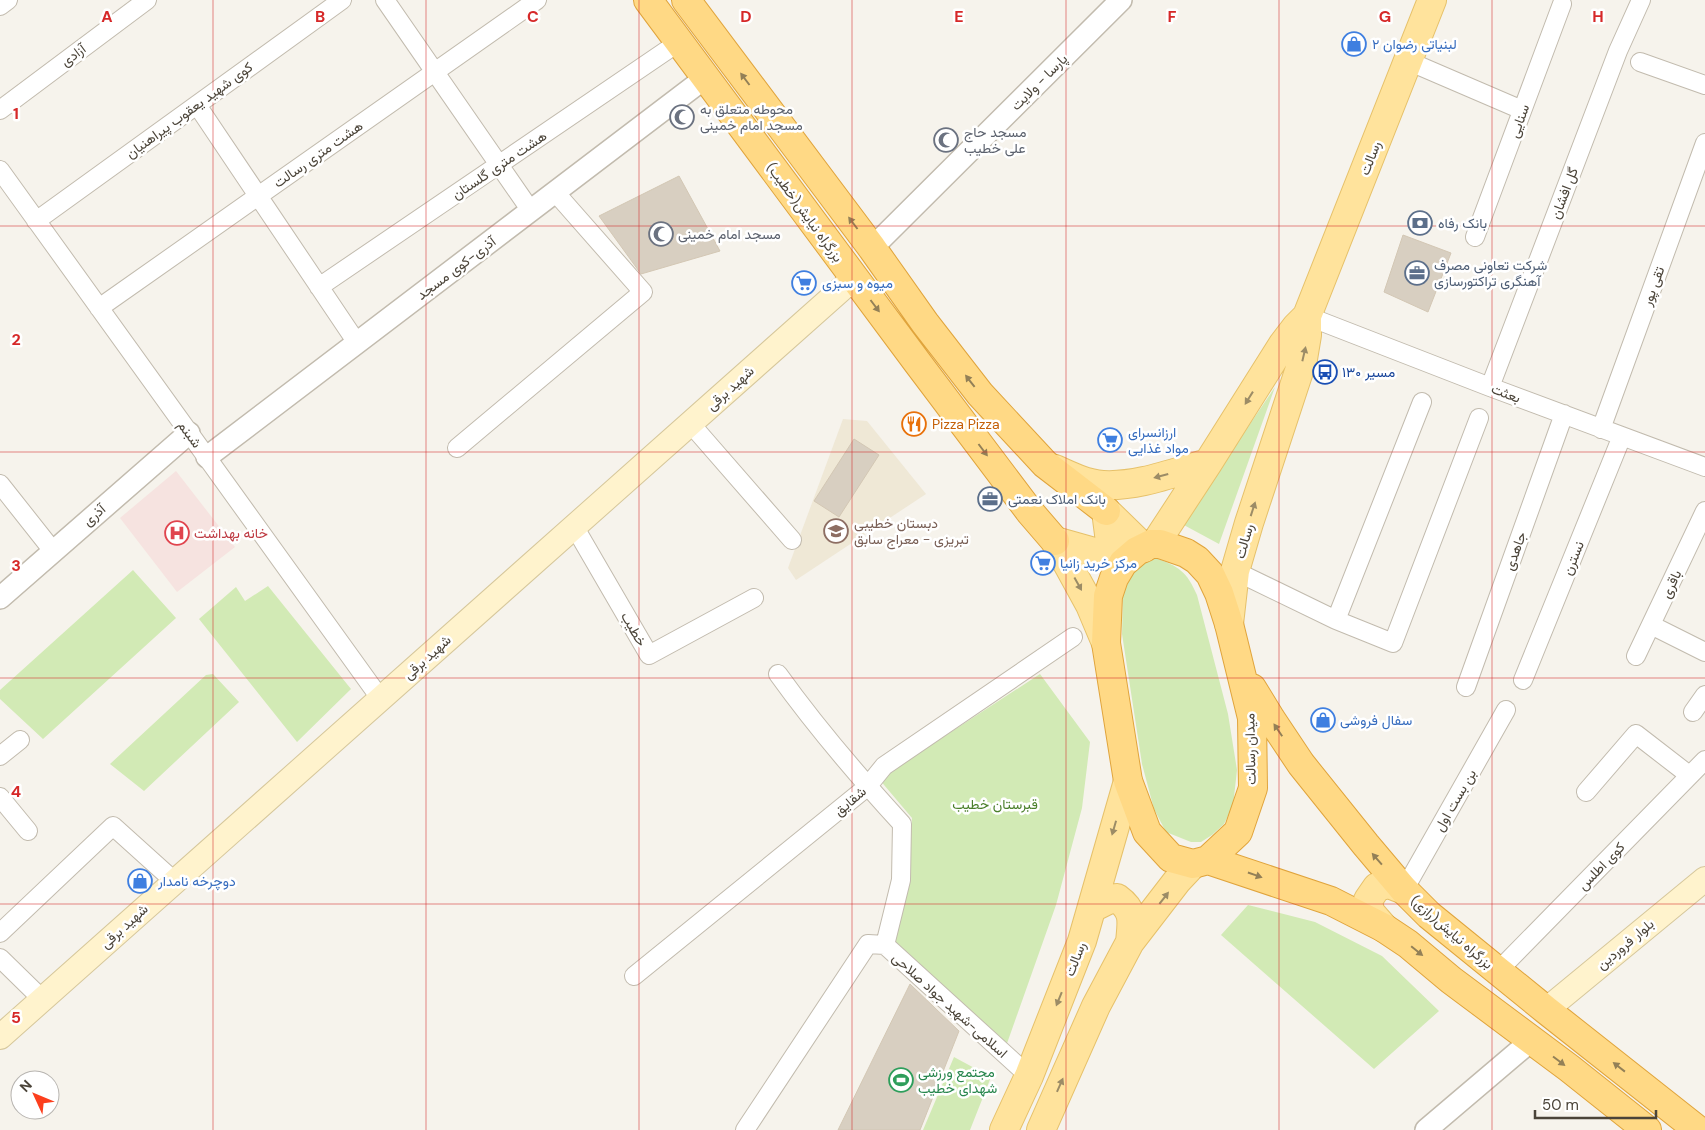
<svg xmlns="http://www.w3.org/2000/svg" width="1705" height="1130" font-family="'DM Sans',Vazirmatn,sans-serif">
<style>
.education{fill:#efe8d6}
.medical{fill:#f6e3e0}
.green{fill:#d2eab5}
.building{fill:#d8cfc1;stroke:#d3c7b4}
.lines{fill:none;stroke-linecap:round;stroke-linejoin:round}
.minor-casing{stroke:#c2bbae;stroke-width:20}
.tertiary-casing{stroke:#c2bbae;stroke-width:24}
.secondary-casing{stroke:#d6c79b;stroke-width:26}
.primary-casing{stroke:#e6c16a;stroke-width:30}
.trunk-casing{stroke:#e0a43c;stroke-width:30}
.minor{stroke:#fff;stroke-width:18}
.tertiary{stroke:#fff;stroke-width:21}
.secondary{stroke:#fff3cd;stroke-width:24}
.primary{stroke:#ffe39c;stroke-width:28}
.trunk{stroke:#ffd985;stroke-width:28}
.oneway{fill:#938057}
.oneway2{fill:#9c8c66}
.grid{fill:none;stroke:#d62828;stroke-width:1;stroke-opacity:0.55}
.labels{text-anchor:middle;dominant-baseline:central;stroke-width:5;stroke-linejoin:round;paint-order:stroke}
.shop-label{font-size:14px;fill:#366cbe;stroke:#fff;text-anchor:start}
.street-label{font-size:14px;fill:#4b4439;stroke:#fff}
.worship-label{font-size:14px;fill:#5b616d;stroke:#fff;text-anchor:start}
.service-label{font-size:14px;fill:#4e5e75;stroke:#fff;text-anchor:start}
.transit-label{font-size:14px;fill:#164399;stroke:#fff;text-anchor:start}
.food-label{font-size:14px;fill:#c56008;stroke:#fff;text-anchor:start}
.education-label{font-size:14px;fill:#785e54;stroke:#fff;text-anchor:start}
.health-label{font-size:14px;fill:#be3a42;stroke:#fff;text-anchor:start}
.park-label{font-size:14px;fill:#4a7f2a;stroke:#fff}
.leisure-label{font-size:14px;fill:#27864d;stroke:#fff;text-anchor:start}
.grid-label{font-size:16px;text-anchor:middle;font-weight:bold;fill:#d62828;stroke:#fff;stroke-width:5;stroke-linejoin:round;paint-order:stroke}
</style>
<rect width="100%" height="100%" fill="#f6f3ec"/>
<path class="education" d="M843,419l24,2 59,73 -130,86 -8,-12z"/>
<path class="medical" d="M176,471l59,76 -58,45 -57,-74z"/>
<path class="green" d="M1275,387l-56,157 -37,-20z
M1155,558c24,8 32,14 42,37l31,119 9,56 -4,36 -9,18 -12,11 -11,7h-10l-25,-10 -12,-23 -12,-45 -20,-130 1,-41 4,-17 10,-11z
M133,570l43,48 -133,121 -43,-40v-9z
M268,586l83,103 -54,53 -98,-123 37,-32 9,14z
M213,674l26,28 -95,89 -34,-27 96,-89z
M1040,674l50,68 -8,66 -26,97 -51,144 -112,-107 14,-63 5,-61 -33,-39z
M1248,905l67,17 67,34 57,55 -65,58 -153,-134z
M954,1057l37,20 -21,53h-47z"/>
<path class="building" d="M679,176l41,75 -79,23 -42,-58z
M1403,235l48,18 -23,59 -44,-20z
M854,439l25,16 -40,62 -25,-16z
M910,984l49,47 -39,99h-82z"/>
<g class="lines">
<g class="minor-casing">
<path id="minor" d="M385,0l146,211
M0,6l8,-6
M1408,61l114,49
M1640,62l65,23
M197,105l160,238
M0,110l147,-110
M0,170l380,528
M36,221l306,-221
M1475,237l87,-233
M319,287l360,-245
M99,308l438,-308
M1307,316l183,71 215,80
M1490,387l128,-336 23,-51
M690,423l102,117
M1601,429l104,-286
M457,448l186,-156 -88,-100
M0,484l53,67
M574,526l75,129 105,-57
M1235,571l101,49 86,-218
M1336,620l57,23 86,-225
M1651,625l54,27
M1636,656l69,-145
M778,674c38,53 80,102 124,150l-1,56 -16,65 144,131
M1523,680l99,-244
M1466,687l98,-273
M1693,712l12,-17
M0,756l20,-16
M1586,792l50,-58 53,41
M0,797l28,34
M1404,890l102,-180
M0,933l113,-107 61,55
M0,958l42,41
M1498,971l207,-211
M634,976l233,-189 17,-21 189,-129
M745,1130l123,-186 17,1"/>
</g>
<g class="tertiary-casing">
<path id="tertiary" d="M872,248l249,-248
M207,457l498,-379
M0,598l189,-165
M1426,1130l106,-90"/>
</g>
<g class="secondary-casing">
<path id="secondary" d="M1546,1010l159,-131
M0,1037l854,-759"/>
</g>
<g class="primary-casing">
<path id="primary" d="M1055,469c15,7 32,15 48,16 35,2 72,-13 105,-22
M1106,511l38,37
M1055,541l35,64 16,38
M1055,541l39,11h7l9,-10 -4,-31
M1155,544l53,-81 75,-119 13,-17 11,-11
M1229,624l6,-53 14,-48 54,-164 4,-24v-19l125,-316
M1092,908l16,-8 9,-2c18,13 15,23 13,44
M1384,928l-14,-16 -2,-12 9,-13 12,-3 15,6
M1004,1130l25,-54 53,-135 46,-160
M1041,1130l55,-124 34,-64 47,-61 16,-17"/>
</g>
<g class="trunk-casing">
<path id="trunk" d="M648,0l269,362 113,150 25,29
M686,0l186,248 53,75 55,71 65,70 61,47
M1151,544h9l26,9 11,7 13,14 9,19 10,31 23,94 1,70 -15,44 -30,28 -15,4 -22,-6 -24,-26 -19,-51 -22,-138 2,-47 6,-18 9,-15 14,-12z
M1252,688l19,31 30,45 65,81 38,45 25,25 117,95 152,120
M1208,860l123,41 53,27 24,16 43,36 118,88 78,62"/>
</g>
<use href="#minor" class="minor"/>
<use href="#tertiary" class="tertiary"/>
<use href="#secondary" class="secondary"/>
<use href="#primary" class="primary"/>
<use href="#trunk" class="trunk"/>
</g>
<defs><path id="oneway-solid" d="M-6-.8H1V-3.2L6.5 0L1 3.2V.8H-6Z" transform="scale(1.25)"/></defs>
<g class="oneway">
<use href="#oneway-solid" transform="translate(745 79) rotate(-127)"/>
<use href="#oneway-solid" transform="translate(853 223) rotate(-127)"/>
<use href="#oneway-solid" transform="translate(875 306) rotate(53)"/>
<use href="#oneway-solid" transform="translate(970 381) rotate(-128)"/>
<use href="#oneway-solid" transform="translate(983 450) rotate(53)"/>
<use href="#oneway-solid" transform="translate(1278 730) rotate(-124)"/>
<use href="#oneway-solid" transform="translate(1377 859) rotate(-131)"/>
<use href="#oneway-solid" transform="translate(1255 875) rotate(19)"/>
<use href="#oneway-solid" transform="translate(1417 951) rotate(39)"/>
<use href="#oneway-solid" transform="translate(1559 1061) rotate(37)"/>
<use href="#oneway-solid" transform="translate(1619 1067) rotate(-142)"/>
</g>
<g class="oneway2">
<use href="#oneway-solid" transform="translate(1304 354) rotate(-77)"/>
<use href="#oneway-solid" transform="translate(1249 398) rotate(122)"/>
<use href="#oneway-solid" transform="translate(1161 476) rotate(165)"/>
<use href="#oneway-solid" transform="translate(1253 509) rotate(-72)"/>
<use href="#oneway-solid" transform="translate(1078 584) rotate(61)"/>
<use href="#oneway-solid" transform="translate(1114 828) rotate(106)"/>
<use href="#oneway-solid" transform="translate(1164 898) rotate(-52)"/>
<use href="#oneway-solid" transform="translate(1059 999) rotate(112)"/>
<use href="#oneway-solid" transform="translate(1060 1085) rotate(-66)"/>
</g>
<path class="grid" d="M213,0v1130M426,0v1130M639,0v1130M852,0v1130M1066,0v1130M1279,0v1130M1492,0v1130M0,226h1705M0,452h1705M0,678h1705M0,904h1705"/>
<defs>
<g id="shop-ring" transform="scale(1.25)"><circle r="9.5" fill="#fff" stroke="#3f7fe0" stroke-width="1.5"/><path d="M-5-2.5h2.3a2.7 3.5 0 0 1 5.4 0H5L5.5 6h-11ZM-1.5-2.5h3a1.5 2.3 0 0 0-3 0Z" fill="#3f7fe0"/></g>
<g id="mosque-ring" transform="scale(1.25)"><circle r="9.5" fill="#fff" stroke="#6b7280" stroke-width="1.5"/><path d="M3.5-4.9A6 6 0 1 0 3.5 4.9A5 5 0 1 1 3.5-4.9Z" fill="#6b7280"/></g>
<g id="bank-ring" transform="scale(1.25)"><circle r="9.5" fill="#fff" stroke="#5c6f8a" stroke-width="1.5"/><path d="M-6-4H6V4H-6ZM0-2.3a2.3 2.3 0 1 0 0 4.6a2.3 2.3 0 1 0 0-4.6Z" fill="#5c6f8a"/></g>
<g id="office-ring" transform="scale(1.25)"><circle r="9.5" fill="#fff" stroke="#5c6f8a" stroke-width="1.5"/><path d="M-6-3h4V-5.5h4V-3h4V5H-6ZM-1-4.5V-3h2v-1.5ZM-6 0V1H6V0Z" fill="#5c6f8a"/></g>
<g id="supermarket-ring" transform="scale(1.25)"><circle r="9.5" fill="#fff" stroke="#3f7fe0" stroke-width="1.5"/><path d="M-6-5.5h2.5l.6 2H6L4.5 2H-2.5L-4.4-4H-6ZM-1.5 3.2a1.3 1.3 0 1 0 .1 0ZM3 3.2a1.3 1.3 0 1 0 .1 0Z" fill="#3f7fe0"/></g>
<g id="bus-ring" transform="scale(1.25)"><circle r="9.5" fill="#fff" stroke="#1a4fb4" stroke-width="1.5"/><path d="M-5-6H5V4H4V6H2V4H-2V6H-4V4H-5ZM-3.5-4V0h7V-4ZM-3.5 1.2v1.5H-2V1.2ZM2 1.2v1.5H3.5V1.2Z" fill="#1a4fb4"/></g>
<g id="restaurant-ring" transform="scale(1.25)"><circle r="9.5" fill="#fff" stroke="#e8710a" stroke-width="1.5"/><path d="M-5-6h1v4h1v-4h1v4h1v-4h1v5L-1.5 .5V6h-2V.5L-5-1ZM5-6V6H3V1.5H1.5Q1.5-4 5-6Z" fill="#e8710a"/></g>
<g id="school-ring" transform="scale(1.25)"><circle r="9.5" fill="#fff" stroke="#8d6e63" stroke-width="1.5"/><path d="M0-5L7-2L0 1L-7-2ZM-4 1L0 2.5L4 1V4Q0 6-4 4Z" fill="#8d6e63"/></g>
<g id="hospital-ring" transform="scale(1.25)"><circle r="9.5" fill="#fff" stroke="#e0444e" stroke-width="1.5"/><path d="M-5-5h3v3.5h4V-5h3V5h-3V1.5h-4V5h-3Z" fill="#e0444e"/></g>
<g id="stadium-ring" transform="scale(1.25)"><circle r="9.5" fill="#fff" stroke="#2e9e5b" stroke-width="1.5"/><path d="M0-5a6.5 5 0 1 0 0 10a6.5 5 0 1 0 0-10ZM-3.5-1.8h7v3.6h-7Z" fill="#2e9e5b"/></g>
</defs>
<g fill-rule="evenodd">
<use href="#shop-ring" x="1354" y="44"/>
<use href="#mosque-ring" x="682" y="117"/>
<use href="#mosque-ring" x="946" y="140"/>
<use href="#bank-ring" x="1420" y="223"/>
<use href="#mosque-ring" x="661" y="234"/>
<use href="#office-ring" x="1417" y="273"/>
<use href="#supermarket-ring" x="804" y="283"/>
<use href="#bus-ring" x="1325" y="372"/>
<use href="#restaurant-ring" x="914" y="424"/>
<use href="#supermarket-ring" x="1110" y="440"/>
<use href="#office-ring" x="990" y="499"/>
<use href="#school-ring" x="836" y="531"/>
<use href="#hospital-ring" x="177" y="533"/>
<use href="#supermarket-ring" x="1043" y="563"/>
<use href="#shop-ring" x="1323" y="720"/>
<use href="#shop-ring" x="140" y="881"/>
<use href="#stadium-ring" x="901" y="1080"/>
</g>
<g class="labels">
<g class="shop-label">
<text x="1372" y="44">لبنیاتی رضوان ۲</text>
<text x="822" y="283">میوه و سبزی</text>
<text x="1128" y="432">ارزانسرای<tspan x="1128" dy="16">مواد غذایی</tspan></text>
<text x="1060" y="563">مرکز خرید زانیا</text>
<text x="1340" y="720">سفال فروشی</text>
<text x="158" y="881">دوچرخه نامدار</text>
</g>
<g class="street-label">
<text transform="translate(73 55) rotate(-37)">آزادی</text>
<text transform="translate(1039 82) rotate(-45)">پارسا - ولایت</text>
<text transform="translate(189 110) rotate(-36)">کوی شهید یعقوب پیراهنیان</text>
<text transform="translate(1519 121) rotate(-70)">سنایی</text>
<text transform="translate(318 154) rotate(-35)">هشت متری رسالت</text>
<text transform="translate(1370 158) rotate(-69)">رسالت</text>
<text transform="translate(499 165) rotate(-34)">هشت متری گلستان</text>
<text transform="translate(1564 193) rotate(-69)">گل افشان</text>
<text transform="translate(805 212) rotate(54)">بزرگراه نیایش(خطیب)</text>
<text transform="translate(456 268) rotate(-37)">آذری-کوی مسجد</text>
<text transform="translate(1653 286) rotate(-70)">تقی پور</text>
<text transform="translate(730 388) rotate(-42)">شهید برقی</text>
<text transform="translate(1506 393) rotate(21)">بعثت</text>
<text transform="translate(190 434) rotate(54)">شبنم</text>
<text transform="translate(94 515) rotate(-41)">آذری</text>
<text transform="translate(1244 541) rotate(-74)">رسالت</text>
<text transform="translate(1515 551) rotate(-70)">جاهدی</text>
<text transform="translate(1573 558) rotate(-68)">نسترن</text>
<text transform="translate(1671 584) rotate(-65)">باقری</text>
<text transform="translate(634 629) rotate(60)">خطیب</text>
<text transform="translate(427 657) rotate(-42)">شهید برقی</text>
<text transform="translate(1250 749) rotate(-91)">میدان رسالت</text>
<text transform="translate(1455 800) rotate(-60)">بن بست اول</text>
<text transform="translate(850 801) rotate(-40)">شقایق</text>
<text transform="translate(1601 866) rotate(-46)">کوی اطلس</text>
<text transform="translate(124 926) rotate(-42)">شهید برقی</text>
<text transform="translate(1452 932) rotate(41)">بزرگراه نیایش(رازی)</text>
<text transform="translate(1625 944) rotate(-40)">بلوار فروردین</text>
<text transform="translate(1075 959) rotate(-69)">رسالت</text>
<text transform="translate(950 1005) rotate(42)">اسلامی-شهید جواد صلاحی</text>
</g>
<g class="worship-label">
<text x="700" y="109">محوطه متعلق به<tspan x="700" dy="16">مسجد امام خمینی</tspan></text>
<text x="964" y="132">مسجد حاج<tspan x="964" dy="16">علی خطیب</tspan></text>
<text x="678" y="234">مسجد امام خمینی</text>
</g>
<g class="service-label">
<text x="1438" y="223">بانک رفاه</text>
<text x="1434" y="265">شرکت تعاونی مصرف<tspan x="1434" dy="16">آهنگری تراکتورسازی</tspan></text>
<text x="1008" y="499">بانک املاک نعمتی</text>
</g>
<g class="transit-label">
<text x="1342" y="372">مسیر ۱۳۰</text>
</g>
<g class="food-label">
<text x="932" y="424">Pizza Pizza</text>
</g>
<g class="education-label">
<text x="854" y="523">دبستان خطیبی<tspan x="854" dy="16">تبریزی - معراج سابق</tspan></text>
</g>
<g class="health-label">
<text x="194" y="533">خانه بهداشت</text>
</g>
<g class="park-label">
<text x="995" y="804">قبرستان خطیب</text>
</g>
<g class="leisure-label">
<text x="918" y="1072">مجتمع ورزشی<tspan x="918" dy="16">شهدای خطیب</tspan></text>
</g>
</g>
<g class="grid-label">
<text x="107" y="22">A</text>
<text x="320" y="22">B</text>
<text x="533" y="22">C</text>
<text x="746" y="22">D</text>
<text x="959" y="22">E</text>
<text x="1172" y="22">F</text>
<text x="1385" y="22">G</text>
<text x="1598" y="22">H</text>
<text x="16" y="119">1</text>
<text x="16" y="345">2</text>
<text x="16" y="571">3</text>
<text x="16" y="797">4</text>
<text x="16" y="1023">5</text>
</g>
<g transform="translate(35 1095) rotate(314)"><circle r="24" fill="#ffffff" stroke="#b7b4b0"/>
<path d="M0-4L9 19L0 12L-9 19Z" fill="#fc3f1d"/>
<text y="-8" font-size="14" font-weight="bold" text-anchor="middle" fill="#4b4439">N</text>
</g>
<path d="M1535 1110v8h121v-8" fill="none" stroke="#4b4439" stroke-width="2.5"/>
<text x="1542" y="1110" font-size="15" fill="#4b4439" stroke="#ffffff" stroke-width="4" paint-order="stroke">50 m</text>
</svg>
